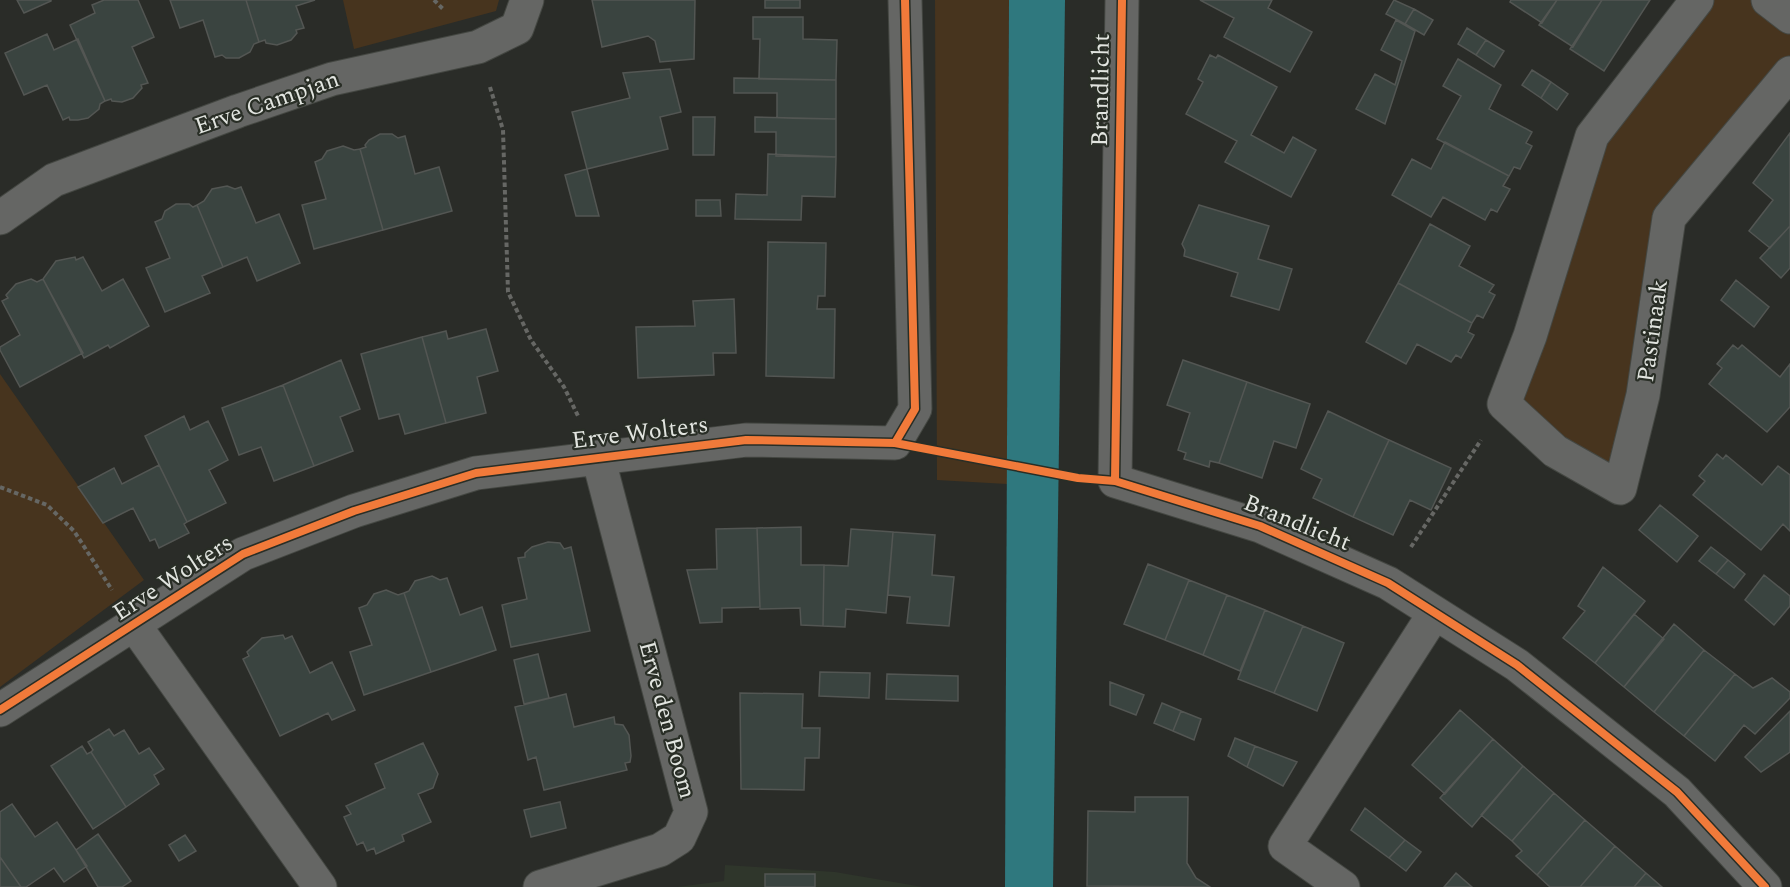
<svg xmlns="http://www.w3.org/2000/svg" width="1790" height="887" font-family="Spectral,serif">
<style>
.built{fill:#2f362b}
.green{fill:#47341e}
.water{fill:#2f787e}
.building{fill:#3a4440;stroke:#535653;stroke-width:1.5}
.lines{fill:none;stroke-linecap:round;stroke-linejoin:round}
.minor-casing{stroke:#444742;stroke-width:35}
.path{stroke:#666764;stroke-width:4;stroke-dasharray:4.5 3;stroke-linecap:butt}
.minor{stroke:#656664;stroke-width:33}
.cycleway-casing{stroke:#292e26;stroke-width:11}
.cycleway{stroke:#f17a3a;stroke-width:8}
.labels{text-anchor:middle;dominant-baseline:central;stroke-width:4.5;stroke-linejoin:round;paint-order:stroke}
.street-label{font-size:24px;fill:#e2e5e0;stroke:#292e26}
</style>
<rect width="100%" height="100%" fill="#2a2c28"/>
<path class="built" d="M725,865l110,7 88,15h-246l47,-6z"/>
<path class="green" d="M343,0h156l-3,11 -142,38z
M935,0h74l-2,484 -70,-4z
M1711,0h79v55l-135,167 -22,143 -24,100 -49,-27 -38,-39 84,-262z
M0,374l144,206 -144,107z"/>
<path class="water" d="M1009,0h56l-12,887h-48z"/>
<path class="building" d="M17,0h34v1l-27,12z
M104,0h34l16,37 -22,10 16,36 -7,2 1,3 -9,10 -11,4 -10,-1 -1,-2 -6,2 -35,-76 25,-12 -3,-8z
M170,0h76l13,42 -5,2 -4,8 -11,6h-13l-4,-3 -7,2 -12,-37 -23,8z
M246,0h69l-19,6 8,22 -8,2 1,3 -6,7 -14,5 -11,-2 -1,-3 -6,2z
M592,0h103l-1,59 -34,3 -5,-21 -7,-5 -46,11z
M765,0h35v8h-35z
M1200,0h72l-4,8 44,24 -22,40 -66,-35 10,-19z
M1394,0l20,9 -9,15 -19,-10z
M1511,0h46l-15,23 -32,-21z
M1557,0h45l-29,47 -34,-22z
M1602,0h48l-46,71 -34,-22z
M1414,9l19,11 -9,15 -19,-11z
M753,17h50v22l34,1 -1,40 -77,-1 1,-40h-7z
M1396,20l19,11 -30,93 -29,-15 19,-35 20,11 7,-24 -21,-11z
M1467,28l19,12 -10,15 -18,-11z
M47,34l7,16 24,-11 27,62 -5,3 -1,5 -11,9 -10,2h-8l-1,-3 -6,3 -16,-35 -23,10 -19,-42z
M1486,40l18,11 -10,16 -18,-12z
M1210,55l6,3 2,-3 59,32 -26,48 33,18 9,-16 23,13 -25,47 -66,-35 12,-21 -51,-27 17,-32 -5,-3z
M1458,59l43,26 -12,24 43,23 -6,11 6,3 -12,23 -6,-2 -5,9 -72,-37 24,-43 -18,-10z
M670,69l11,43 -21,5 8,32 -81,20 -15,-57 58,-14 -7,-25z
M1532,70l19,12 -10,16 -19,-13z
M734,78l102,2v39l-59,-1v-25h-43z
M1551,82l17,12 -11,16 -16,-12z
M693,117h22l-1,38h-21z
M755,117l81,2v38l-60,-1v-24h-21z
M1790,133v93l-20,22 -21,-17 24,-31 -20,-17z
M380,134h12l6,4 7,-2 10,38 24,-7 13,44 -69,19 -23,-81 6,-2 -1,-2 4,-5z
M1445,142l64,34 -6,10 7,3 -13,23 -6,-3 -6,11 -42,-23 -12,20 -39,-22 20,-36 19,10z
M343,146l11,4 6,-1 23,81 -69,19 -12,-44 24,-6 -11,-37 7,-3 5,-8z
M768,154l68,3 -1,40 -33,-1 -1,24 -66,-1 1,-25 31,1z
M587,169l12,47h-23l-11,-41z
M227,186l8,3 6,-2 15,36 23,-9 21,49 -43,18 -10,-24 -24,10 -26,-62 7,-4 8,-12z
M696,200h24l1,16h-25z
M176,204h13l4,3 4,-2 26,62 -21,9 8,17 -45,19 -19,-44 24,-10 -15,-36 7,-3 3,-8z
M1199,205l70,21 -11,33 34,10 -13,41 -48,-14 7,-23 -54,-17 1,-6 -3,-6z
M1430,224l40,22 -11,20 35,19 -5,7 6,3 -12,23 -6,-3 -5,8 -74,-40z
M1790,226v42l-9,10 -21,-20z
M768,242l58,1 -1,53h-7l-1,13h18l-1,69 -68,-2z
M75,257l1,3 7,-3 19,34 21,-12 26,47 -39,22 -2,-3 -24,13 -41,-79 13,-18z
M31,279l6,3 6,-3 40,74 -63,34 -20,-37v-3l20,-12 -18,-34 6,-3 -2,-3 10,-11z
M1736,280l33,27 -15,20 -33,-27z
M1398,283l74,40 -4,9 6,3 -13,23 -5,-3 -5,7 -34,-18 -11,20 -40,-22z
M734,299l2,54h-23l1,22 -76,3 -2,-51 59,-1 -2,-25z
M486,329l12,42 -21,6 9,36 -40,10 -24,-86 24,-6 2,8z
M422,337l24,86 -41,11 -6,-20 -20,5 -18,-65z
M1733,345l5,4 4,-4 38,32 10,-13v43l-23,25 -58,-48 13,-16 -5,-4z
M341,360l19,49 -20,8 13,34 -39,15 -31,-81z
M1183,360l64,22 -28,81 -9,-2 -1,6 -25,-8 2,-6 -8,-3 12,-37 -23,-8z
M1247,382l63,22 -14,44 -22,-7 -12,37 -43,-15z
M283,385l31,81 -40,15 -13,-34 -22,8 -17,-47z
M1328,411l61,29 -36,77 -40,-19 9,-19 -21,-10z
M184,416l6,14 18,-9 20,39 -19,10 17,33 -39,19 -42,-86z
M1389,440l62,28 -20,42 -21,-10 -17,35 -40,-18z
M1717,454l6,5 3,-4 36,30 16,-19 12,9v56l-7,-7 -22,26 -68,-55 12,-14 -6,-5z
M159,465l28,57 -3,2 5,9 -30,15 -4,-9 -5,2 -17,-33 -30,15 -25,-36 36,-19 8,16z
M1660,505l38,31 -21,26 -38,-32z
M801,527v38h23l-1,61 -22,-1 -1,-17 -40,1 -3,-81z
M757,528l3,79 -38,1v14l-22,1 -13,-53 30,-1 -1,-40z
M851,529l42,3 -7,81 -40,-4 -1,18 -22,-1 1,-61 24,1z
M893,532l42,3 -3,40 22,2 -5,49 -42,-3 3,-26 -22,-2z
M548,542l12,1 4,6 7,-2 19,84 -79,16 -9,-42 25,-6 -9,-41 7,-1v-4l7,-6z
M1711,547l17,13 -12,14 -17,-13z
M1728,560l17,14 -11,14 -18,-14z
M1148,564l41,16 -24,60 -41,-16z
M1603,567l42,34 -50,62 -32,-25 22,-27 -7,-5z
M1764,575l26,21v10l-16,19 -29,-25z
M432,576l8,4 7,-2 13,37 22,-8 14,43 -65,22 -27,-79 5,-2 6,-10z
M1189,580l38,15 -24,60 -38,-15z
M386,590l12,5 6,-2 27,79 -67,23 -14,-43 22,-7 -13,-37 8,-3 7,-11z
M1227,595l38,15 -25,61 -37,-16z
M1265,610l38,16 -29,67 -36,-14z
M1634,614l30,25 -40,48 -29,-24z
M1674,624l30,26 -50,62 -30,-25z
M1303,626l41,17 -27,68 -43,-18z
M283,635l2,4 7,-3 18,37 22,-11 23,48 -23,10 -4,-7 -48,23 -37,-77 6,-3 -2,-4 15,-14z
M1704,650l31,24 -51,62 -30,-24z
M538,654l11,44 -25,6 -10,-44z
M820,672l50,1 -1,25 -50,-2z
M887,674l71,2v25l-72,-2z
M1735,674l18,14 19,-10 18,14v6l-35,36 -11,-9 -29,36 -31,-25z
M1110,682l34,13 -8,20 -26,-10z
M740,693l63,1 -1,34h18l-1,30h-14l-1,32 -63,-1z
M566,694l8,33 40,-10 1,7 8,1 6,10 2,21 -1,6 -5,1 2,7 -83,20 -8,-33 -8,3 -13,-53z
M1162,703l19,8 -8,20 -19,-8z
M1460,710l33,29 -48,55 -33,-29z
M1181,711l20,8 -7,21 -21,-9z
M1790,711v41l-29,20 -16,-15z
M109,729l5,7 10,-6 15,24 10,-6 15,21 -10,6 5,9 -33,23 -35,-55 2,-2 -5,-8z
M1235,738l20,8 -8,21 -19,-11z
M1493,739l30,27 -51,61 -32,-29z
M423,743l15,31 -5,14 -15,6 13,28 -29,13 2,6 -28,13 -2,-6 -7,3 -4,-9 -6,3 -13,-28 7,-3 -5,-8 39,-18 -10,-24z
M82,746l5,8 4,-2 35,55 -33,22 -42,-63z
M1255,746l42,16 -14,24 -36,-19z
M1523,766l31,27 -42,48 -31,-26z
M1554,793l31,27 -48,55 -21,-19 6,-5 -10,-10z
M1135,797h53l-1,66 9,15 14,9 -123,-1 1,-75 47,1z
M560,802l6,26 -35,9 -7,-27z
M12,804l23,33 22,-15 30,44 -23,16 -10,-14 -28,19h-5l-21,-30v-45z
M1365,808l40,32 -16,18 -38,-28z
M1585,820l30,26 -35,41h-30l-13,-12z
M98,834l33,47 -9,6h-24l-22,-37z
M185,835l11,16 -17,10 -10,-16z
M1405,840l16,12 -15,19 -17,-13z
M1615,846l31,27 -12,14h-54z
M0,857l21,30h-21z
M1456,873l16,14h-28z
M1646,873l16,14h-28z
M765,874h50v13h-50z"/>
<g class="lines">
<g class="minor-casing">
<path id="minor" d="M1122,0l-7,481 145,45 128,57 129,82 160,127 88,95
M1697,0l-105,136 -62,200 -26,68 51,47 65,37 23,-93 26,-177 121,-145
M1768,0l22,17
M0,218l54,-38 184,-69 94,-32 146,-32 39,-19 10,-28
M135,626l185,261
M0,710l243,-156 111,-43 122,-38 270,-33 149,3 20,-34 -10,-409
M540,887l120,-37 19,-12 12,-26 -93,-355
M1343,887l-58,-41 149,-232"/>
</g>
<path class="path" d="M434,0l10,10
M490,87l13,43 5,162 23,48 33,47 15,31
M0,487l47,18 27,26 38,59
M1411,547l70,-107"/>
<use href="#minor" class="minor"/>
<g class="cycleway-casing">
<path id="cycleway" d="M895,443l183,35 37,3 145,45 128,57 129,82 160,127 88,95
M1115,481l7,-481
M0,710l243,-156 111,-43 122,-38 270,-33 149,3 20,-34 -10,-409"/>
</g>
<use href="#cycleway" class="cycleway"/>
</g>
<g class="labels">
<g class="street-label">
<text transform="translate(1101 90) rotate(-89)">Brandlicht</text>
<text transform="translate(267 103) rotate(-19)">Erve Campjan</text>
<text transform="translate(1653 331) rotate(-82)">Pastinaak</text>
<text transform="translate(640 433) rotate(-7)">Erve Wolters</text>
<text transform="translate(1297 523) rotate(22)">Brandlicht</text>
<text transform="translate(173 578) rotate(-33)">Erve Wolters</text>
<text transform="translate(667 720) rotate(75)">Erve den Boom</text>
</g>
</g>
</svg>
